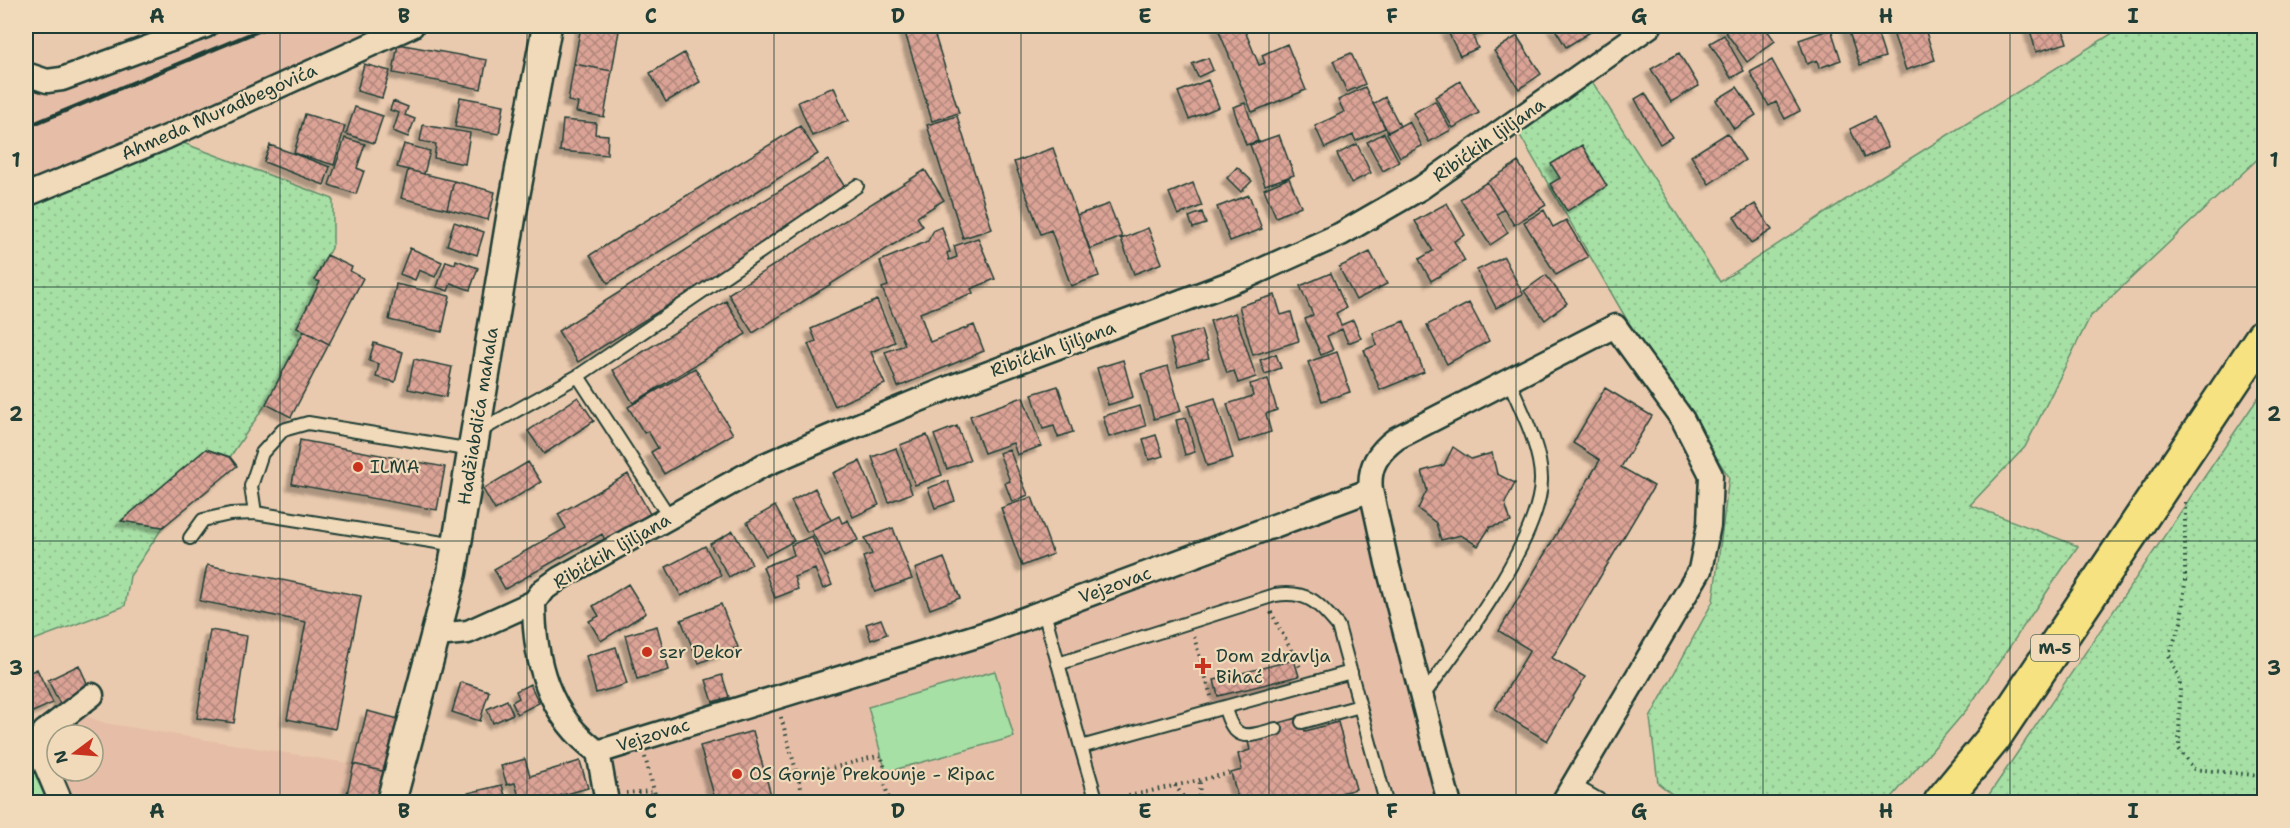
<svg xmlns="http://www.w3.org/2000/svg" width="2290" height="828" font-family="'Shantell Sans',sans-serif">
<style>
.built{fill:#e6bea7;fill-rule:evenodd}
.grass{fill:url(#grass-dots);stroke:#638e6c;stroke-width:1.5}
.park{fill:#a7e0a5;stroke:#638e6c;stroke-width:1.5}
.building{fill:url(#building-cross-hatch);stroke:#1f3d34;stroke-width:1.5;filter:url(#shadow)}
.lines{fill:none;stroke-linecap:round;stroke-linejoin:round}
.service-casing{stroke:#1f3d34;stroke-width:16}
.minor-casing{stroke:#1f3d34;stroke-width:27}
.tertiary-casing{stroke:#1f3d34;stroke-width:33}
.primary-casing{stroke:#1f3d34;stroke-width:38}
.path{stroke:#1f3d34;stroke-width:4;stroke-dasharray:1.5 4.5;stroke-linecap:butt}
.service{stroke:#f0dab9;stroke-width:12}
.minor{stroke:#f0dab9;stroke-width:22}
.tertiary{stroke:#f0dab9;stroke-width:28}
.primary{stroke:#f7e281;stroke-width:33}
.rail{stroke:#1f3d34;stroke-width:4.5}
.grid{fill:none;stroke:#1f3d34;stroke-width:1.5;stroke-opacity:0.55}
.poi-dot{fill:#c8321e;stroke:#f0dab9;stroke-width:2}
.labels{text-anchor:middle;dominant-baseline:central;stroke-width:4.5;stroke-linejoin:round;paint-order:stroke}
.shield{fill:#f0dab9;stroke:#5e6c5c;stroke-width:1.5}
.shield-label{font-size:16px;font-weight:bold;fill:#1f3d34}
.street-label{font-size:18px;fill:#1f3d34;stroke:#f0dab9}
.poi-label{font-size:18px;fill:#1f3d34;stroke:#f0dab9;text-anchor:start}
.neatline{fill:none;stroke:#1f3d34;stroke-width:2}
.grid-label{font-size:20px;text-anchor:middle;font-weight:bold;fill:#1f3d34}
</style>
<defs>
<pattern id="grass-dots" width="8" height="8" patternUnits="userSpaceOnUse" patternTransform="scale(1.5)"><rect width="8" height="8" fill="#a7e0a5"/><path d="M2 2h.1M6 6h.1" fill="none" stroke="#8fc18f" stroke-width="1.8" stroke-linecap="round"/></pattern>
<pattern id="building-cross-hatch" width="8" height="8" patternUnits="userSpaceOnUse" patternTransform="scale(1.5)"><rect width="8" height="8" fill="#dba396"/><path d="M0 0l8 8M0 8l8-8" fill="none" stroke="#b1867b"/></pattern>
<filter id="shadow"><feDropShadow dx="-5.5" dy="5.5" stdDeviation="1.5" flood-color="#0004"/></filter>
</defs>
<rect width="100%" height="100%" fill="#eacaae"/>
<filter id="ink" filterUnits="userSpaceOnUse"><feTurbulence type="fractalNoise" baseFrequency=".0167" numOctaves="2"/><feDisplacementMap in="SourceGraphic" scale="12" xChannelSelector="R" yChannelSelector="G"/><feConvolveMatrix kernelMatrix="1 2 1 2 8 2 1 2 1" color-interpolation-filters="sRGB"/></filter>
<g filter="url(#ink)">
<path class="built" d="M206,26h206l-386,169v-121l9,4z
M1371,490l78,312h-842l-9,-50 248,-74z
M70,710l35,13 249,41 -9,38h-284l-17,-70zM57,735h36v36h-36z"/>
<path class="grass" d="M2124,26h140v127l-174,164 -65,130 -55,58 108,41 -110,162 -80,94h-206l-24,-19 -8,-65 63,-117 16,-124 -102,-157 -109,-188 70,-57 132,207 157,-103z
M167,137l166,62v45l-18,35 5,3 -23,45 7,4 -38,73 -36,53 -24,-8 -84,72 41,6 -33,49 -5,30 -99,37v-448z
M2264,389v413h-280z
M26,730l13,20 19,47 -14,5h-18z"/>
<path class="park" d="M995,671l19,66 -128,35 -18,-65z"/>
<path class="building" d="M581,26l38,5 -7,40 -38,-7z
M903,26h29l27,87 -27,8z
M1217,26h26l16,39 6,-2 -3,-8 25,-11 19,46 -54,22z
M1457,26h32l2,2 -18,9 5,11 -18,8 -13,-26z
M1553,26h35l4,5 -26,16z
M1724,26h40l11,15 -28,21 -25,-35z
M1847,26h28l10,31 -25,8z
M1898,26h26l11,34 -29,10 -14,-40 6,-2z
M2029,26h33l5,17 -31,9z
M1831,29l10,31 -22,8 -2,-8 -10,4 -8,-24z
M1724,35l20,36 -13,7 -21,-35z
M1517,36l24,38 -22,15 -25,-38z
M398,44l89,16 -6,29 -88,-16z
M684,53l16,29 -34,20 -16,-29z
M1351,53l14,31 -18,8 -14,-31z
M1679,53l20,33 -28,16 -20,-33z
M1208,58l5,12 -15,7 -6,-13z
M1772,60l28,51 -15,8 -9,-17 -7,4 -19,-34z
M364,64l26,7 -8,27 -25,-7z
M574,64l38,7 -8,46 -28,-5 2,-9 -10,-2z
M1208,80l11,27 -30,12 -11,-27z
M1460,81l19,32 -26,15 -18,-31z
M834,87l14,34 -36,15 -14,-34z
M1365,87l20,41 -29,13 -3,-6 -28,13 -10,-22 29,-14 -6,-12z
M1737,87l19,28 -22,14 -18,-29z
M1645,93l27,44 -12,7 -25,-45z
M460,97l44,8 -5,29 -44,-7z
M1385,97l15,29 -12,6 -15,-28z
M393,101l15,6 -3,8 10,4 -7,18 -15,-6 6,-18 -9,-3z
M1435,101l16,29 -22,12 -16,-29z
M1245,103l13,38 -12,4 -13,-38z
M355,107l28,9 -9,27 -28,-9z
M305,114l40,12 -11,39 -40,-12z
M957,116l35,113 -29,9 -36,-113z
M1874,117l14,30 -24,11 -14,-29z
M563,120l33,3 -1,11 13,1 -1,20 -47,-4z
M1409,121l13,25 -22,11 -13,-24z
M423,125l47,8 -5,31 -31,-6 2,-14 -16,-3z
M800,126l18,28 -210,129 -18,-28z
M1384,133l15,29 -16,9 -16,-29z
M1727,133l18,27 -36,24 -18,-28z
M1279,135l15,40 -29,10 -15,-40z
M345,138l20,6 -8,24 7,3 -8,23 -27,-9z
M404,144l26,7 -6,23 -27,-7z
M1357,144l14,29 -20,10 -14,-29z
M270,145l60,22 -6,18 -60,-23z
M1582,145l25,41 -40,25 -17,-27 10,-6 -9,-14z
M1053,148l46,128 -28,10 -20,-56 -10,4 -27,-72z
M828,160l20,32 -270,170 -20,-31z
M1518,162l28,43 -32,20 -27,-43z
M1237,167l15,14 -11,11 -14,-14z
M408,170l46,11 -7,28 -46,-11z
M925,170l19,30 -27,17 6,9 -170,107 -25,-39z
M1289,178l12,28 -25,11 -12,-28z
M454,181l41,11 -7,28 -41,-11z
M1487,182l17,27 -7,5 11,19 -18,12 -30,-46z
M1193,183l9,23 -24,9 -9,-22z
M1249,195l13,34 -32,12 -13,-34z
M1447,203l18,32 -11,6 11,20 -34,20 -12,-22 14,-8 -18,-30z
M1109,204l13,33 -32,12 -13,-34z
M1755,204l17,26 -21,13 -17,-26z
M1544,210l9,17 13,-7 22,37 -32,18 -32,-53z
M1202,212l4,12 -13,4 -4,-11z
M454,222l30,10 -7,23 -30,-10z
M942,227l8,25 -3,1 2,7 8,-3 -3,-11 24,-8 17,41 -24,10 2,4 -53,20 10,29 44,-17 10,26 -86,36 -13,-35 20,-7 -23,-57 6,-2 -8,-25 48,-20 6,-11z
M1148,228l14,35 -28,11 -13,-35z
M410,248l32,14 -7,15 -16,-7 -4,10 -15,-6z
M1370,252l17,32 -31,16 -17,-33z
M327,255l25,12 -2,4 13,7 -34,66 -32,-17 23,-45 -5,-2z
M1504,257l19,37 -27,14 -19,-38z
M456,260l22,8 -8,22 -19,-7 -3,8 -11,-4 9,-26 9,3z
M1331,273l15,35 -10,5 5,12 12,-5 8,18 -13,5 -6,-14 -15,7 6,14 -12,5 -16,-36 8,-4 -13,-29z
M1546,275l21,28 -22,17 -21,-29z
M396,284l54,12 -8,36 -53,-12z
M1275,295l6,20 10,-3 8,29 -46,14 -14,-49z
M877,300l18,42 -24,10 14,32 -50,22 -27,-62 8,-3 -5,-12z
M726,301l20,33 -113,69 -20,-33z
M1469,303l20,38 -42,23 -20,-39z
M1235,313l21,64 -18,6 -4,-12 -7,2 -17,-52z
M1404,321l20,51 -44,18 -16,-40 13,-5 -4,-12z
M1201,330l8,28 -31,9 -8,-28z
M304,331l25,13 -38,73 -25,-13z
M374,343l29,9 -8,30 -19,-5 3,-13 -10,-3z
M1337,352l13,40 -28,9 -14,-39z
M1276,354l5,14 -16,6 -5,-14z
M414,359l38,8 -6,30 -38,-8z
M1123,360l10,37 -25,8 -11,-37z
M1168,366l13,45 -27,8 -13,-45z
M695,368l38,66 -69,40 -13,-22 7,-4 -10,-17 -4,2 -16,-26z
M1268,379l9,31 -11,4 5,18 -32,10 -12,-38 26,-8 -3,-12z
M1058,386l15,46 -15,5 -4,-11 -11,3 -11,-35z
M1605,388l47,28 -31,51 33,19 -102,172 33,19 -38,64 -52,-32 35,-59 -31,-19 101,-171 -27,-17z
M578,397l16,24 -50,33 -16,-23z
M1023,397l18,49 -24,9 -4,-12 -29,10 -14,-37z
M1215,398l18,60 -26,8 -19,-60z
M1140,406l6,20 -37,11 -6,-21z
M1186,418l9,34 -10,3 -9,-35z
M957,426l13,34 -23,9 -13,-34z
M927,435l15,40 -27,10 -15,-40z
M1156,435l7,21 -14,4 -6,-21z
M300,440l145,27 -8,43 -145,-26z
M1453,447l18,12 21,-6 5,21 18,9 -10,20 6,19 -21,5 -12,19 -17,-11 -20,5 -5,-17 -18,-14 9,-19 -5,-19 22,-6z
M896,448l16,45 -23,9 -17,-45z
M206,449l24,8 7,9 -74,61 -42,-6z
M1009,449l19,46 -16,7 -7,-19 5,-2 -11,-28z
M860,461l19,44 -26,12 -20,-44z
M528,462l13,20 -46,28 -12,-21z
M628,474l22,40 -45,26 -3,-6 -97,55 -11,-20 72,-41 -8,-14z
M948,481l7,20 -20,7 -7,-20z
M815,488l16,32 -24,12 -16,-31z
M1032,497l21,57 -31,12 -21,-58z
M775,506l19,35 -28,15 -19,-34z
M839,516l3,7 6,-3 10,20 -33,17 -14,-27z
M893,528l19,51 -37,13 -12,-35 9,-3 -7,-16z
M733,531l19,33 -23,13 -19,-33z
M812,536l20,49 -9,4 -8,-20 -21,8 4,12 -23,9 -12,-31 31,-12 -3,-10z
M705,546l16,29 -40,21 -15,-29z
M944,558l16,40 -30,11 -15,-40z
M207,565l154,31 -26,133 -48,-10 19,-97 -106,-21z
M628,584l18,29 -45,28 -12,-20 10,-5 -6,-10z
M721,604l17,43 -39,16 -18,-43z
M881,619l6,15 -16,6 -5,-16z
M657,626l12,44 -32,9 -12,-44z
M210,630l37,6 -13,87 -37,-5z
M616,647l11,37 -31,9 -10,-37z
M1294,660l5,16 -81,20 -4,-16z
M79,665l12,27 -30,14 -13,-26z
M37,669l16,34 -27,12v-41z
M722,675l7,22 -16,5 -7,-22z
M461,682l28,9 -9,30 -28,-9z
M530,684l9,19 -22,11 -5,-12 7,-4 -3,-7z
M507,700l6,14 -20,9 -6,-14z
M367,711l32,8 -13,53 -32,-8z
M1301,717l4,14 33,-9 18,67 -19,5 2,8h-100l-8,-29 11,-3 -4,-16 12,-4 -2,-8 30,-8 -3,-10z
M753,731l20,71h-57l-16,-56z
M525,759l5,17 50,-15 8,27 -50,14 -2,-6 -16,4 -5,-17 -8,2 -6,-19z
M354,764l32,8 -7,30h-34z
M502,785l5,17h-37l-2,-9z"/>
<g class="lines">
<g class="service-casing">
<path id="service" d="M578,376l92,142
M478,432l100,-56 279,-190
M255,513l-4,-27 11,-33 21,-23 25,-7 164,27
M190,538l13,-18 27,-6 25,-1 201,32
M1044,612l37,135 270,-75
M1058,664l217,-69c32,-5 44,8 63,31l48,176
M1422,697c36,-48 118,-157 119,-216 1,-31 -20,-72 -32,-100
M1225,708c9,35 22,29 51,21
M1302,722l58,-16
M1081,747l16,55
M1573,785l30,17"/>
</g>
<g class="minor-casing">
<path id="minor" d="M26,74l21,7 15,-2 144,-53
M26,195l141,-58 245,-111
M1371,490c-3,-23 7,-38 26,-52l218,-112 68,94 28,55 -2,50 -9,45 -137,232
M534,602c0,59 14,114 64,150
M437,635l31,-3 66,-30 9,-12 17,-12 202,-112 67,-29 122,-50 295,-110 95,-43 80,-46 229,-162
M598,752l385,-118 388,-144 16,73 62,239
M598,752l9,50
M61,802l-22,-52v-9l5,-9 48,-37"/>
</g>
<g class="tertiary-casing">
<path id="tertiary" d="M391,802l61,-229 60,-361 35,-186"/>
</g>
<g class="primary-casing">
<path id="primary" d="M1941,802l52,-63 271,-404"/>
</g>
<path class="path" d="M2185,502v81l-4,39 -12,33 11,25 -1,69 15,20 70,7
M1271,612l30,57
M1194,637l17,59
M781,717l24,85
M645,757l12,45
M798,777l83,-22 5,17 -5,2 9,28
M1175,785l12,17
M626,793l28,-2
M1111,800l120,-27
M1199,802l1,-23"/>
<use href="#service" class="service"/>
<use href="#minor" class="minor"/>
<use href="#tertiary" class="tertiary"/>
<use href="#primary" class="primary"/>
<path class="rail" d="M26,127l244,-101"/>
</g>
</g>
<path class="grid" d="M280,26v776M527,26v776M774,26v776M1021,26v776M1269,26v776M1516,26v776M1763,26v776M2010,26v776M26,287h2238M26,541h2238"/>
<g class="poi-dot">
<circle cx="358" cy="467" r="6"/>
<circle cx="647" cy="652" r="6"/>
<path d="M1200 657h6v6h6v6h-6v6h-6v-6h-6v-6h6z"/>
<circle cx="737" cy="774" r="6"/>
</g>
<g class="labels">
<rect class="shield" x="2031" y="635" width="48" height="26" rx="4.5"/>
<g class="shield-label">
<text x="2055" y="648">M-5</text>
</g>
<g class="street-label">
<text transform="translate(219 112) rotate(-24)">Ahmeda Muradbegovića</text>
<text transform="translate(1489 140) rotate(-35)">Ribićkih ljiljana</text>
<text transform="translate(1053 349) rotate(-20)">Ribićkih ljiljana</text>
<text transform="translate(478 416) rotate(-81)">Hadžiabdića mahala</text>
<text transform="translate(612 551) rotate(-30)">Ribićkih ljiljana</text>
<text transform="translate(1115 585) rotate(-20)">Vejzovac</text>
<text transform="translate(653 735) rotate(-17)">Vejzovac</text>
</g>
<g class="poi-label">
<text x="370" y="467">ILMA</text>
<text x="659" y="652">szr Dekor</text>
<text x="1216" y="656">Dom zdravlja<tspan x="1216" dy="21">Bihać</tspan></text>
<text x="749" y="774">OS Gornje Prekounje - Ripac</text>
</g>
</g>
<rect width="2290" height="828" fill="none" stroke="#f0dab9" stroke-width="66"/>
<g transform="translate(75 753) rotate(254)"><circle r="28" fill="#f0dab9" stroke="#9c9b84" stroke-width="1.5"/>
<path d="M0-4.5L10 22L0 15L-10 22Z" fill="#c8321e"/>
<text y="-9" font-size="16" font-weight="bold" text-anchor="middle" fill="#1f3d34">N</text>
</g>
<rect x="33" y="33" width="2224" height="762" class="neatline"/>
<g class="grid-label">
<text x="157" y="23">A</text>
<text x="404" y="23">B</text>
<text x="651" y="23">C</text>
<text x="898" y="23">D</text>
<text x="1145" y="23">E</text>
<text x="1392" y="23">F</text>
<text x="1639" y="23">G</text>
<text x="1886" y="23">H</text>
<text x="2133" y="23">I</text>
<text x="16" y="167">1</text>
<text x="2274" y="167">1</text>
<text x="16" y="421">2</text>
<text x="2274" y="421">2</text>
<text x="16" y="675">3</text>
<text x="2274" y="675">3</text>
<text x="157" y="818">A</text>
<text x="404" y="818">B</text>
<text x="651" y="818">C</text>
<text x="898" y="818">D</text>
<text x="1145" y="818">E</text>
<text x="1392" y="818">F</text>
<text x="1639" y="818">G</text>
<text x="1886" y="818">H</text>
<text x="2133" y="818">I</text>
</g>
</svg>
